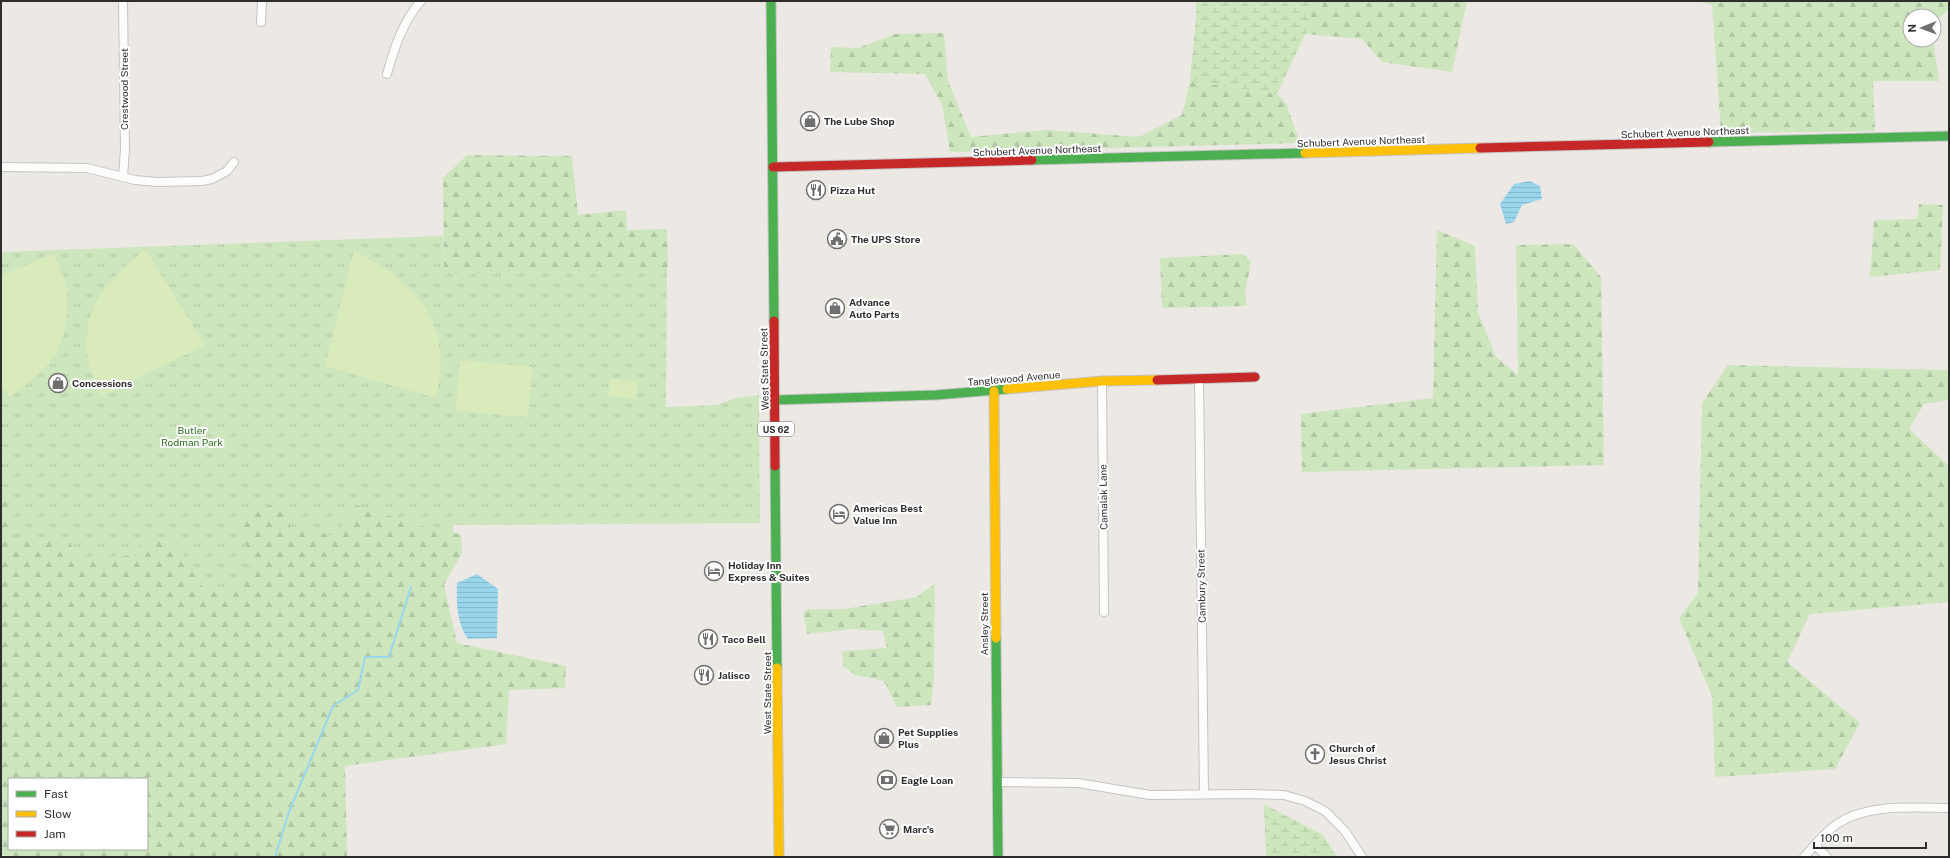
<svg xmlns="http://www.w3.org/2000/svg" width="1950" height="858" font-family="'Public Sans',sans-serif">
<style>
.grass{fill:url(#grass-tufts)}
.forest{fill:url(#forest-firs);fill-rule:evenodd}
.wetland{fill:url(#wetland-marsh)}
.pitch{fill:#d9eabb}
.water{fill:url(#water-rules)}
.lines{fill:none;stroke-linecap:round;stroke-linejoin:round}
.stream{stroke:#99d6ec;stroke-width:2}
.street-casing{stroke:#c5c4c5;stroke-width:10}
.fast-casing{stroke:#c5c4c5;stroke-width:11}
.slow-casing{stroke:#c5c4c5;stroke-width:11}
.jam-casing{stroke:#c5c4c5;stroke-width:11}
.street{stroke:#fcfcfb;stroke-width:8}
.fast{stroke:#4caf50;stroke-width:9}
.slow{stroke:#ffc107;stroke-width:9}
.jam{stroke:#c62828;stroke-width:9}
.labels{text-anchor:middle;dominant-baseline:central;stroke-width:4;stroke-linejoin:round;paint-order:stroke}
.shield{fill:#fff;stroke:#6d6d6d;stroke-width:1}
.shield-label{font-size:9px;font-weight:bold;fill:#2e2e2e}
.street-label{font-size:10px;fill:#2e2e2e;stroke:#fff}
.poi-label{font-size:10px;font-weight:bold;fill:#2e2e2e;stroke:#fff;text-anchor:start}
.park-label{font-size:10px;fill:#2c6e1b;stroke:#fff}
</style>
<defs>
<pattern id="grass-tufts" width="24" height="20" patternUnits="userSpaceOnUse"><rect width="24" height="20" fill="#cee6be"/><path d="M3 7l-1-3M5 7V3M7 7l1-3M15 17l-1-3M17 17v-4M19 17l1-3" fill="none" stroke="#b1c6a4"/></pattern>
<pattern id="forest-firs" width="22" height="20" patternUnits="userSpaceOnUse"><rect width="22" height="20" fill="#cee6be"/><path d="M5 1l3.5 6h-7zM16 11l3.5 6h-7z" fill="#b1c6a4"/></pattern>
<pattern id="wetland-marsh" width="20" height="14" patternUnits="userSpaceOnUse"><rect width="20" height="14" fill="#cee6be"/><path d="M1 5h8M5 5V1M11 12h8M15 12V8" fill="none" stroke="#b1c6a4"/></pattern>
<pattern id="water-rules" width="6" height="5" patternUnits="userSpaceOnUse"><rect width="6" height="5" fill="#99d6ec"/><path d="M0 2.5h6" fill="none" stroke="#84b8cb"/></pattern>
</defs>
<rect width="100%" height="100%" fill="#ece8e4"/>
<path class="grass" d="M443,236l1,37 223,-1 -1,135 51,-2 19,-7 23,-3 1,128 -307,2 1,38 -453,188v-499z"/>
<path class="forest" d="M1312,1h155l-15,71 -70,-10 -20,-23 -57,-5z
M1697,1h252v9l-15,11v-5h-24v24h23l6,41h-66l2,50 -154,2 -9,-128z
M944,33l4,48 23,56 75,-7 93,7 43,-22 8,-34 87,13 9,9 14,40 -350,9 -8,-47 -17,-31 -95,-2 1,-25 27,1 37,-14z
M467,155l105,1 6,59 48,-5 1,20 40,-1 1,33 -1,10 -223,1 -1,-95z
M1919,204l24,1 -3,65 -70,7 4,-57 43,-1z
M1437,230l38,16 3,66 18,45 22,18 -2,-130 57,-1 28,33 3,188 -302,7 -1,-58 132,-16z
M1243,254l8,7 -6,33 2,12 -85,2 -2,-50z
M1728,365l221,5v30l-25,4 -15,25 40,37v136l-139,12 -23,48 73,61 -25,46 -120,8 -3,-81 -33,-78 19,-25 4,-190z
M1,489h8v17l5,33 55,-2 6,22 62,-4 3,-16 34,2 29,47 25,1 27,-29 -16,-27 6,-22 32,-7 15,24 44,8 20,-31 75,24 30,5 1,19 -18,32 13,58 109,23 -1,22 -56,2 -3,54 -161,22 2,91h-317l-29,-2zM9,779h138v70h-138z
M935,583l-1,97 -3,25 -34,2 -13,-26 -29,-6 -12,-9 -1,-15 45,-3 -4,-17 -30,-2 -46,5 -4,-21 5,-4h36l73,-12z"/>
<path class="wetland" d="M1196,1h116l-1,21 -34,72 -87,-13 6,-64z
M1264,804l59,31 14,22h-71z"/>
<path class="pitch" d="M145,249l60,96 -104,51c-6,-16 -13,-31 -15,-47 -1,-5 0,-11 1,-16 3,-37 31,-61 58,-84z
M354,250l37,22 32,31 15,31 3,31 -5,33 -111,-32z
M54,254c4,12 12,26 13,38 2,22 -3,54 -18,71 -11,14 -26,24 -40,34l-8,-13v-109z
M460,360l72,7 -4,50 -72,-6z
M611,379l27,3 -2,17 -27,-3z"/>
<path class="water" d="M1530,181l10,5 2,13 -20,6 -8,17 -8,2 -6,-20 14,-20z
M477,574l21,15 -1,49 -29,1c-11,-15 -12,-37 -11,-56z"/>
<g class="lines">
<path class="stream" d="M275,857l14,-45 44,-106 25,-16 7,-33h24l22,-70"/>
<g class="street-casing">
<path id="street" d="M261,22l1,-21
M387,74c7,-25 16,-53 34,-73
M1,167l86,1 48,12 22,2 45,-1 10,-2 15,-8 7,-9
M123,177l2,-28 -2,-148
M1199,379l5,415
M1102,381l2,231
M997,782l81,1 72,12 100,-1 34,1 21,6 20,10 20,20 17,26
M1815,845l12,12
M1804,857c10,-11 20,-24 33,-33 31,-21 76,-16 112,-16"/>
</g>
<g class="fast-casing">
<path id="fast" d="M771,1l3,320
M1709,142l240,-6
M1032,160l273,-7
M776,400l160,-5 71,-6
M775,466l2,202
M996,638l2,219"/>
</g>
<g class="slow-casing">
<path id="slow" d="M1305,153l175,-5
M1007,389l95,-8 55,-1
M994,391l2,247
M777,668l2,189"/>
</g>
<g class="jam-casing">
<path id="jam" d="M1480,148l229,-6
M773,167l259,-7
M774,321l1,145
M1157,380l98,-3"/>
</g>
<use href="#street" class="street"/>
<use href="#fast" class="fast"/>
<use href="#slow" class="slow"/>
<use href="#jam" class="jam"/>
</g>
<defs>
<g id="shop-ring" transform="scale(1)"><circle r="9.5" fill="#fff" stroke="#706f6e" stroke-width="1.5"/><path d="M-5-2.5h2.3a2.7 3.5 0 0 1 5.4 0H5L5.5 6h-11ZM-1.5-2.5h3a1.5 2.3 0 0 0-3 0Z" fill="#706f6e"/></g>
<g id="restaurant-ring" transform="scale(1)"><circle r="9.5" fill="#fff" stroke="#706f6e" stroke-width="1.5"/><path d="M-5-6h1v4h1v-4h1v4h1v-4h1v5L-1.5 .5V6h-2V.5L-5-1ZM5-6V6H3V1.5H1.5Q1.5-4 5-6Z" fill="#706f6e"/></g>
<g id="civic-ring" transform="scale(1)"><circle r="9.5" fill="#fff" stroke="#706f6e" stroke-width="1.5"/><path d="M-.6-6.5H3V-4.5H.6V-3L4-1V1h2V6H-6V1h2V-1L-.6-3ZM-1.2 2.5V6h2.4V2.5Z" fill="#706f6e"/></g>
<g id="hotel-ring" transform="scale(1)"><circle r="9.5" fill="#fff" stroke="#706f6e" stroke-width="1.5"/><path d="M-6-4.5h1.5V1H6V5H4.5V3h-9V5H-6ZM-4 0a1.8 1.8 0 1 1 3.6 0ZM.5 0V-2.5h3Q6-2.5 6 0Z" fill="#706f6e"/></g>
<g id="church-ring" transform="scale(1)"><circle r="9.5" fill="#fff" stroke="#706f6e" stroke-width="1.5"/><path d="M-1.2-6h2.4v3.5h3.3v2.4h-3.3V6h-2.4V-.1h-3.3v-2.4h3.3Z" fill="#706f6e"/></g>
<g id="bank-ring" transform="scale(1)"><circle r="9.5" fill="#fff" stroke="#706f6e" stroke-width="1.5"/><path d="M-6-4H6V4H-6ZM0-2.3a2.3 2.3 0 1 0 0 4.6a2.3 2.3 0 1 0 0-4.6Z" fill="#706f6e"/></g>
<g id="supermarket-ring" transform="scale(1)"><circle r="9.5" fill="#fff" stroke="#706f6e" stroke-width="1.5"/><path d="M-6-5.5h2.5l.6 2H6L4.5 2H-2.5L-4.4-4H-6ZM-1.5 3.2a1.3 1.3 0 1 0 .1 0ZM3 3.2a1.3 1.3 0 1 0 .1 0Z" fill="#706f6e"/></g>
</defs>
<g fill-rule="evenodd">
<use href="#shop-ring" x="810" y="121"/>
<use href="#restaurant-ring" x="816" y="190"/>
<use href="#civic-ring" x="837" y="239"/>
<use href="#shop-ring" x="835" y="308"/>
<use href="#shop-ring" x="58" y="383"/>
<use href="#hotel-ring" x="839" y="514"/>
<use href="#hotel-ring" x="714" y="571"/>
<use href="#restaurant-ring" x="708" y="639"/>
<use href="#restaurant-ring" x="704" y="675"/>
<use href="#shop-ring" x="884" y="738"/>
<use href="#church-ring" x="1315" y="754"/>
<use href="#bank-ring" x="887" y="780"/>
<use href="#supermarket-ring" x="889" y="829"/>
</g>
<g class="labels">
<rect class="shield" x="758" y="422" width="36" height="14" rx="3"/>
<g class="shield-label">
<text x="776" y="429">US 62</text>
</g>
<g class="street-label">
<text transform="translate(124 89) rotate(-90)">Crestwood Street</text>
<text transform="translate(1685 132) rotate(-2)">Schubert Avenue Northeast</text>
<text transform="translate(1361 141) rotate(-2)">Schubert Avenue Northeast</text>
<text transform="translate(1037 150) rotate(-2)">Schubert Avenue Northeast</text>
<text transform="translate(764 369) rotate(-91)">West State Street</text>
<text transform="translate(1014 378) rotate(-5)">Tanglewood Avenue</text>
<text transform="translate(1103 497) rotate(-91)">Camalak Lane</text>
<text transform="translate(1201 586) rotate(-91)">Cambury Street</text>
<text transform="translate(984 624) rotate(-90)">Ansley Street</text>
<text transform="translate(767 693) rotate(-90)">West State Street</text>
</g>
<g class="poi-label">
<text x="824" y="121">The Lube Shop</text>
<text x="830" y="190">Pizza Hut</text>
<text x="851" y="239">The UPS Store</text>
<text x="849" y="302">Advance<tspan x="849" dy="12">Auto Parts</tspan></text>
<text x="72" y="383">Concessions</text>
<text x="853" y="508">Americas Best<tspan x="853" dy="12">Value Inn</tspan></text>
<text x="728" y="565">Holiday Inn<tspan x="728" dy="12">Express &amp; Suites</tspan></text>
<text x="722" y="639">Taco Bell</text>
<text x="718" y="675">Jalisco</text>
<text x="898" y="732">Pet Supplies<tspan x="898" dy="12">Plus</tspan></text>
<text x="1329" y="748">Church of<tspan x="1329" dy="12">Jesus Christ</tspan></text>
<text x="901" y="780">Eagle Loan</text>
<text x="903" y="829">Marc's</text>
</g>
<g class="park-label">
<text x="192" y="430">Butler<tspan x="192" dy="12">Rodman Park</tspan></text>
</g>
</g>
<rect width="1950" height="858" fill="none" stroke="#2e2e2e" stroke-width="4"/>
<rect x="8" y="778" width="140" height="72" fill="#ffffff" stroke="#ababab"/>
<rect x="16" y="791" width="20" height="6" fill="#4caf50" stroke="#ababab"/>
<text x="44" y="798" font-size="12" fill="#2e2e2e">Fast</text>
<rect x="16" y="811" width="20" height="6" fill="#ffc107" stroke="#ababab"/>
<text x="44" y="818" font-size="12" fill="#2e2e2e">Slow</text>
<rect x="16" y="831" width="20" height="6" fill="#c62828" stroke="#ababab"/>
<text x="44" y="838" font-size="12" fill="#2e2e2e">Jam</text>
<g transform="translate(1922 28) rotate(269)"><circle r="19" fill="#ffffff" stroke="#ababab"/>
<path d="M0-3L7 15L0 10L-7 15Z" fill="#706f6e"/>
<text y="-6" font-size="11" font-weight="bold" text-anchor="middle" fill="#2e2e2e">N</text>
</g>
<path d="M1814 842v6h112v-6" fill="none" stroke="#2e2e2e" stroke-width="2"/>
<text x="1820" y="842" font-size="12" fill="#2e2e2e" stroke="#ffffff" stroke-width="3" paint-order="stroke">100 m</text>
</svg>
